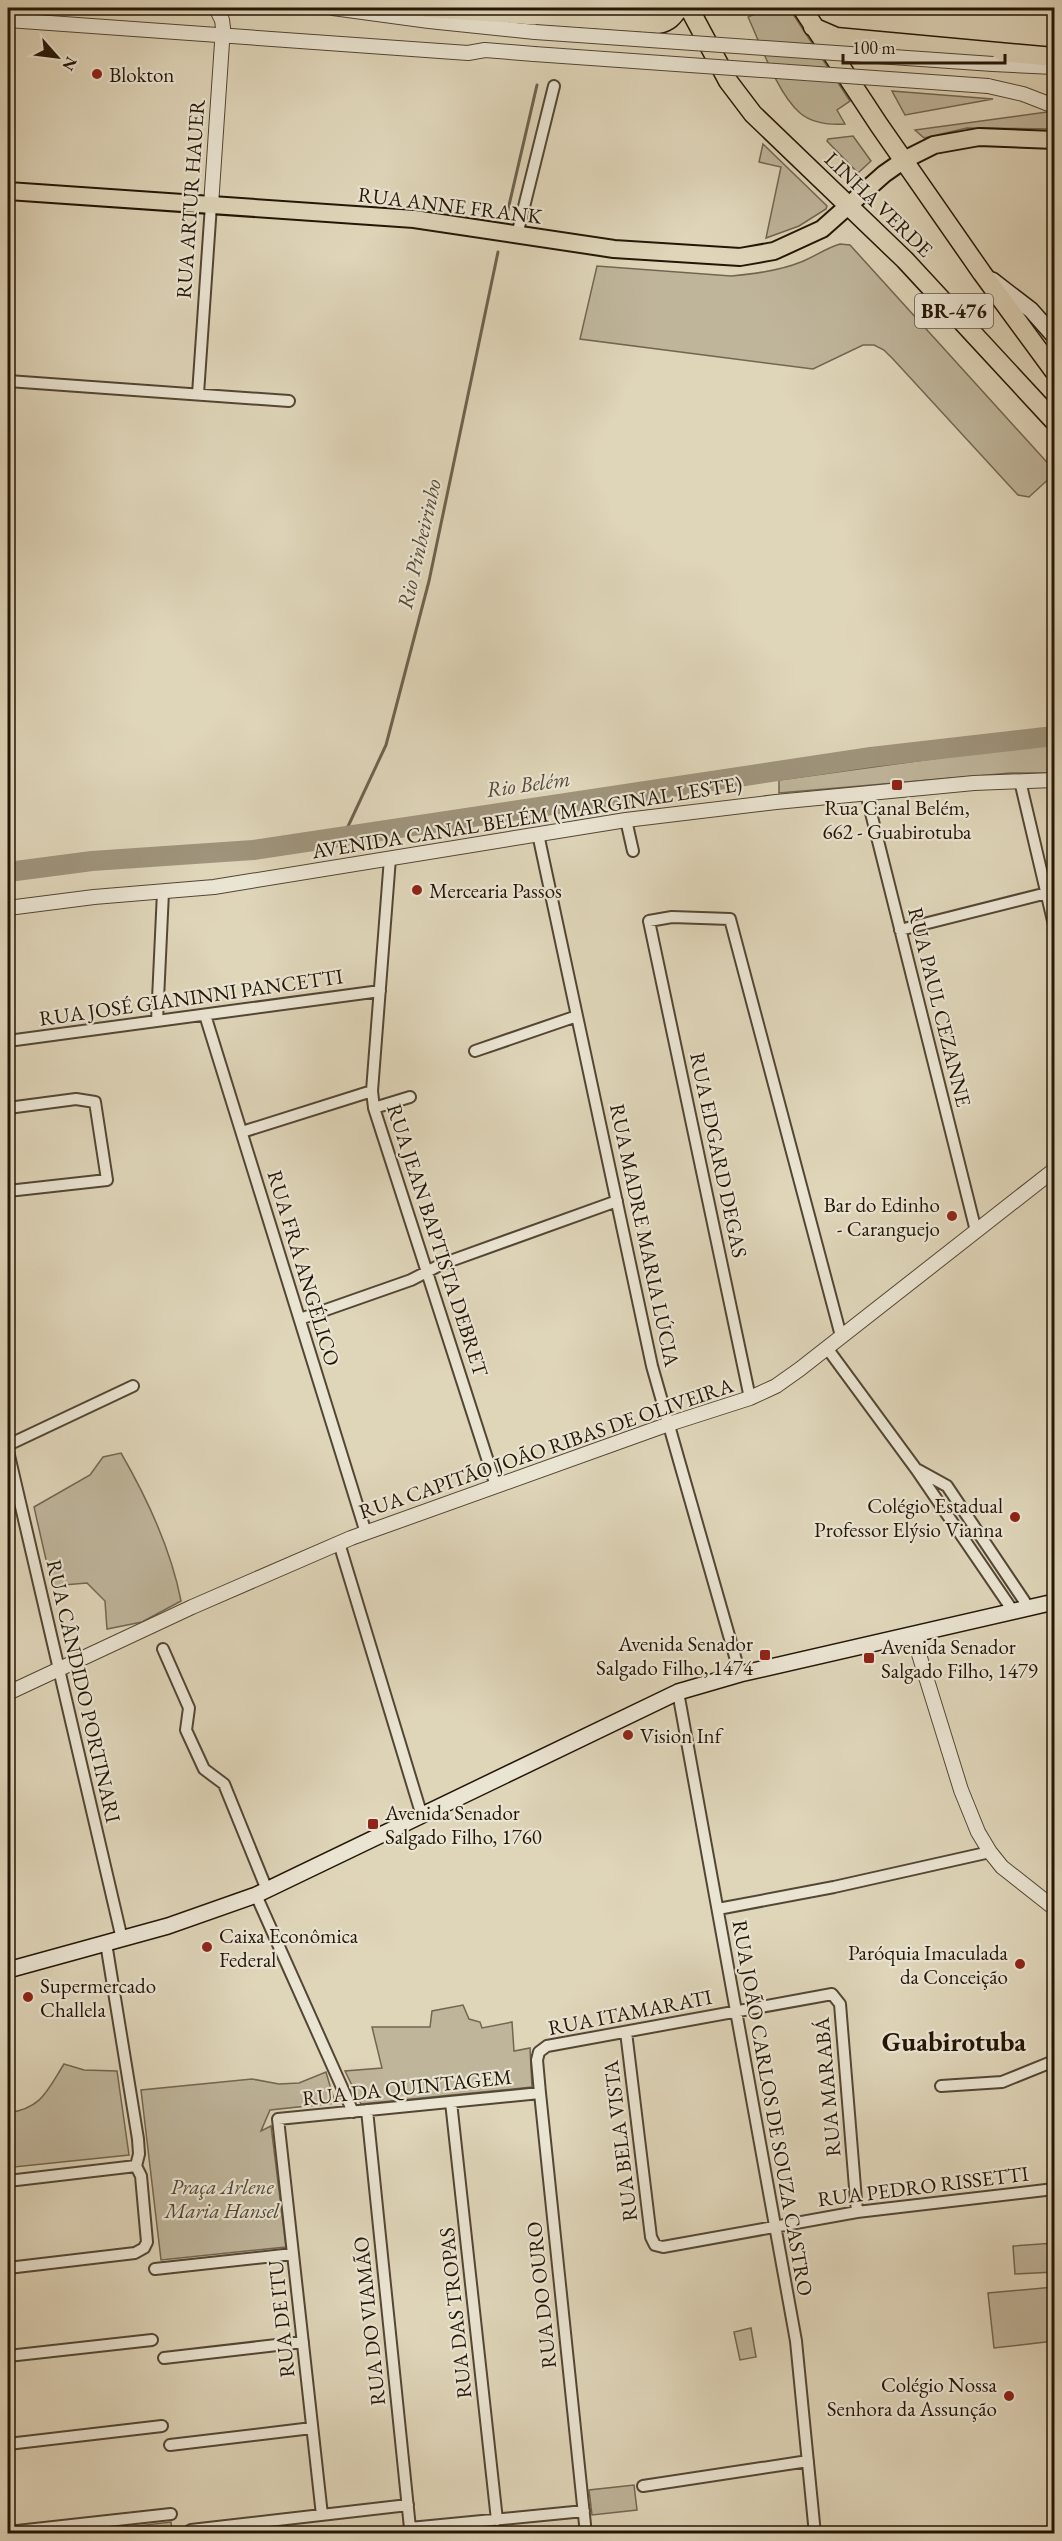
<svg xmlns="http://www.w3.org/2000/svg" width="1062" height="2541" font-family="'EB Garamond',serif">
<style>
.green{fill:#bfb59b;stroke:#726651;stroke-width:1.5}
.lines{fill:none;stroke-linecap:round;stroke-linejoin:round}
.stream{stroke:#6e624d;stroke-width:3}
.river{stroke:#9f947c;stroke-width:20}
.minor-casing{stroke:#534634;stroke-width:14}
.tertiary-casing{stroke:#534634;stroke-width:16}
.secondary-casing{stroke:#241607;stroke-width:18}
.primary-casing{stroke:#241607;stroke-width:20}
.trunk-casing{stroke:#241607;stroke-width:21}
.minor{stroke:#eae4d2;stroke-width:10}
.tertiary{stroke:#eae4d2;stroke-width:14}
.secondary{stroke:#eae4d2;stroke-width:15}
.primary{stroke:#dfd5b9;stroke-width:16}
.trunk{stroke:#dfd5b9;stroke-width:18}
.tertiary-bridge-casing{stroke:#534634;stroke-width:16;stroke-linecap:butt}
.tertiary-bridge{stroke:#eae4d2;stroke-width:14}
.poi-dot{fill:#8f2418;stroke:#eae4d2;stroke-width:2}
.labels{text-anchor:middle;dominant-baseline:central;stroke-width:4.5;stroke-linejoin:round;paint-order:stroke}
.shield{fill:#eae4d2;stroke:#5f5444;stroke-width:1.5}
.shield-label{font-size:20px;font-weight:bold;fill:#241607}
.poi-label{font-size:21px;fill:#241607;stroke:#eae4d2;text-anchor:start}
.street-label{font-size:21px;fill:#241607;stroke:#eae4d2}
.park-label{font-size:21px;font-style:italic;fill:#524633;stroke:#eae4d2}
.water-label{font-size:22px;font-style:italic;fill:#554836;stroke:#eae4d2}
.district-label{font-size:27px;font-weight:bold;fill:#241607;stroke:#eae4d2}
</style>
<rect width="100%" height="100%" fill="#dfd5b9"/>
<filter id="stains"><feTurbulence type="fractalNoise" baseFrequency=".00333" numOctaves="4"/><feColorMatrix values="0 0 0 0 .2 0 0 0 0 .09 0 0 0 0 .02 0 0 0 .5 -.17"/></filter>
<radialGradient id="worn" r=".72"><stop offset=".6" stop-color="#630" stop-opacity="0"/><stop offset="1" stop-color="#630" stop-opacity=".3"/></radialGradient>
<path class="green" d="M768,8h21l61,93 -13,9 8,14c-15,1 -32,0 -45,-11 -23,-20 -39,-68 -52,-96z
M892,91l101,8 -88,16z
M1047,112l7,2v15l-87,-1 -43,10 -9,-8z
M853,136l18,25 -13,12 -31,-32 1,-2z
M763,144l64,62 -1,3 -27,17 -33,12 15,-71 -22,-5z
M840,244l10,1 204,225v4l-25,23 -11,-2 -125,-136 -9,-9 -10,-5h-11l-50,24 -233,-30 17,-73 134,10c23,-2 48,-5 70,-14 13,-5 25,-14 39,-18z
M1054,742v31h-43l-232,20v-13z
M121,1453c26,45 50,96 60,148l-39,21 -35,7 -2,-28 -18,-18 -35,3 -18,-79 56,-32 13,-18z
M463,2005l6,14 11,3 2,6 30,-6 2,29 16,-3 2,39 -171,17 -16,-33 37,-3 -10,-41h58l2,-16z
M64,2064l20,6 33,1 12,84 -115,12 -6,-54c34,-5 39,-22 56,-49z
M326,2072l9,31 -65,7 -9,21 10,-5 15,121 -125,13 -20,-170 111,-11 27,5 20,-1z
M1054,2243v29l-39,2 -2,-28z
M1054,2287v54l-60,7 -6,-55z
M751,2328l5,29 -16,3 -6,-28z
M634,2485l3,25 -45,5 -3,-25z
M171,2522l1,11h-94z"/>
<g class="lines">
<path class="stream" d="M507,214l30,-129
M344,835l42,-90 43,-164 69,-329"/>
<path class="river" d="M8,872l84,-11 161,-11 618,-93 183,-21"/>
<g class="minor-casing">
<path id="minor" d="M517,235l37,-149
M8,381l281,20
M198,394l13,-189
M1020,781l34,144
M866,793l110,438
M626,820l7,31
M538,834l114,532 88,308
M390,858l-18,233 2,17 122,378
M900,930l147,-37
M205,1015l161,518
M157,1021l6,-129
M8,1041l372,-50
M475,1051l102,-35
M8,1108l68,-9 19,3 12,78 -99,11
M374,1108l36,-11
M242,1132l130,-41
M300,1319l111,-39 31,-16 175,-63
M827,1348l89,121 97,142
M750,1398l-101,-477 23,-4 58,2 111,417
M8,1445l125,-59
M8,1451l114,488
M918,1470l29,16 82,122
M339,1543l83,273
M163,1649l26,59 -3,22 18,39 20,15 43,106
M678,1692l118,649 19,193
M256,1895l97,217
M718,1909l116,-22 156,-35
M626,2032l25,205 4,8 8,2 194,-35 197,-23
M941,2086l61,-4 52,-21
M451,2102l46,418
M367,2110l43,418 174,-17
M8,2181l128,-15
M8,2268l127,-15 9,-5 3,-6 -6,-66 -5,-10 3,-12 -1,-15 -32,-196
M155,2269l138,-15
M8,2356l144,-16
M164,2358l139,-16
M8,2444l154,-18
M170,2445l142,-17
M643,2486l165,-25
M322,2515l-44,-396 262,-26
M8,2532l163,-18
M185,2534l6,-4 217,-25
M586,2534l-46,-441 -3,-33 2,-8 8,-6 285,-52 8,10 17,208"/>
</g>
<g class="tertiary-casing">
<path id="tertiary" d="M333,8l96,13 106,11
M8,20l460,33 17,-3 49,4
M993,64l61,3
M988,86l35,8 31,12
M211,205l12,-177 -1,-8 -6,-12
M8,908l86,-11 120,-10 412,-67 150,-18 198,-19 80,-3
M913,1635l48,155 17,42 12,20 12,15 52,41
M8,1693l184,-86 159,-69 318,-114 81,-26 26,-12 24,-17 254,-199"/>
</g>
<g class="secondary-casing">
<path id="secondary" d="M992,280l39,30 23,26
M8,1970l160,-44 88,-31 422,-203 62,-18 314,-72"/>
</g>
<g class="primary-casing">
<path id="primary" d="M8,191l406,28 200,30 126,8 34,-6 48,-22 62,-55 20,-14 30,-15 45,-8 75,3"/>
</g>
<g class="trunk-casing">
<path id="trunk" d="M426,8l232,16c11,-2 15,-7 21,-16
M689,8l39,73 25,33 152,146 149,161
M802,8l77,117 103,148 72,98
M813,27l23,10 218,20"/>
</g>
<use href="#minor" class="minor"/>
<use href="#tertiary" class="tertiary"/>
<use href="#secondary" class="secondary"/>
<use href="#primary" class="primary"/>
<use href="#trunk" class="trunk"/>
<g class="tertiary-bridge-casing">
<path id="tertiary-bridge" d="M535,32l458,32
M534,54l454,32"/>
</g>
<use href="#tertiary-bridge" class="tertiary-bridge"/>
</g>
<g class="poi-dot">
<circle cx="97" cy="74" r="6"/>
<rect x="891" y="779" width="12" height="12" rx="3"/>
<circle cx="417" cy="890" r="6"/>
<circle cx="952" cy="1216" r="6"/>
<circle cx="1015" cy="1517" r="6"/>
<rect x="759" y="1649" width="12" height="12" rx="3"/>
<rect x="863" y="1652" width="12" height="12" rx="3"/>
<circle cx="628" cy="1735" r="6"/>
<rect x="367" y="1818" width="12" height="12" rx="3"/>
<circle cx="207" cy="1947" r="6"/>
<circle cx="1020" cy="1964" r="6"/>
<circle cx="28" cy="1997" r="6"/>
<circle cx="1009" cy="2396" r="6"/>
</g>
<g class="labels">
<rect class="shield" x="915" y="294" width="78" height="34" rx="4.5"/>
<g class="shield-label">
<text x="954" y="311">BR-476</text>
</g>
<g class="poi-label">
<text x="109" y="74">Blokton</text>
<text x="897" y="807" text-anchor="middle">Rua Canal Belém,<tspan x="897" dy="24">662 - Guabirotuba</tspan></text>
<text x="429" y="890">Mercearia Passos</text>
<text x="940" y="1204" text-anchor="end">Bar do Edinho<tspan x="940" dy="24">- Caranguejo</tspan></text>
<text x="1003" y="1505" text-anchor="end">Colégio Estadual<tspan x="1003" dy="24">Professor Elýsio Vianna</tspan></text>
<text x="753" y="1643" text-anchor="end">Avenida Senador<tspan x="753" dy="24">Salgado Filho, 1474</tspan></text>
<text x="881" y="1646">Avenida Senador<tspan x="881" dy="24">Salgado Filho, 1479</tspan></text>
<text x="640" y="1735">Vision Inf</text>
<text x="385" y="1812">Avenida Senador<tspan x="385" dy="24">Salgado Filho, 1760</tspan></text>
<text x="219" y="1935">Caixa Econômica<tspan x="219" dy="24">Federal</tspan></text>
<text x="1008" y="1952" text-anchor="end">Paróquia Imaculada<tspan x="1008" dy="24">da Conceição</tspan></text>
<text x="40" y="1985">Supermercado<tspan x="40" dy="24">Challela</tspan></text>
<text x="997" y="2384" text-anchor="end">Colégio Nossa<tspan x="997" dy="24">Senhora da Assunção</tspan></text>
</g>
<g class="street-label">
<text transform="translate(190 199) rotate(-86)">RUA ARTUR HAUER</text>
<text transform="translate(879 204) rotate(44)">LINHA VERDE</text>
<text transform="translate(450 205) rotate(7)">RUA ANNE FRANK</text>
<text transform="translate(527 817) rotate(-9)">AVENIDA CANAL BELÉM (MARGINAL LESTE)</text>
<text transform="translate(191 997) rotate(-8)">RUA JOSÉ GIANINNI PANCETTI</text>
<text transform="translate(940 1007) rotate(76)">RUA PAUL CEZANNE</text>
<text transform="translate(719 1155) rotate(78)">RUA EDGARD DEGAS</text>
<text transform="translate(645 1235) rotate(78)">RUA MADRE MARIA LÚCIA</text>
<text transform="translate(438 1240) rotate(72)">RUA JEAN BAPTISTA DEBRET</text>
<text transform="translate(304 1268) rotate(73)">RUA FRÁ ANGÉLICO</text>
<text transform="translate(546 1448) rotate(-19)">RUA CAPITÃO JOÃO RIBAS DE OLIVEIRA</text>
<text transform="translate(84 1691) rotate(77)">RUA CÂNDIDO PORTINARI</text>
<text transform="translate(630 2012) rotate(-11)">RUA ITAMARATI</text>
<text transform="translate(407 2087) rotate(-6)">RUA DA QUINTAGEM</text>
<text transform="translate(827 2087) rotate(-95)">RUA MARABÁ</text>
<text transform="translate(773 2108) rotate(80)">RUA JOÃO CARLOS DE SOUZA CASTRO</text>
<text transform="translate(620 2141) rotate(-97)">RUA BELA VISTA</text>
<text transform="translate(923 2186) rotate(-7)">RUA PEDRO RISSETTI</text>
<text transform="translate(541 2295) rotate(-96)">RUA DO OURO</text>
<text transform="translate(455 2313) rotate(-96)">RUA DAS TROPAS</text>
<text transform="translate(281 2319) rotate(-96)">RUA DE ITU</text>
<text transform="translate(369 2321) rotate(-96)">RUA DO VIAMÃO</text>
</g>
<g class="park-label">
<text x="222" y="2186">Praça Arlene<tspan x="222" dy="24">Maria Hansel</tspan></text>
</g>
<g class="water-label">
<text transform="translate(419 544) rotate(-77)">Rio Pinheirinho</text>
<text transform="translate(528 784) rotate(-8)">Rio Belém</text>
</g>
<g class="district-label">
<text x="954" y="2041">Guabirotuba</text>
</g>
</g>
<rect width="1062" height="2541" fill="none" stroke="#dfd5b9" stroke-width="30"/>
<rect x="9" y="9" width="1044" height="2523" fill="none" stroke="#241607" stroke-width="3"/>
<rect x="15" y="15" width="1032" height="2511" fill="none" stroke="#241607" stroke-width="1.5"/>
<g transform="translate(57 57) rotate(118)" stroke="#eae4d2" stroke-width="4.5" paint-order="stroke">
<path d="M0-4.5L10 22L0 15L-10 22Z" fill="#241607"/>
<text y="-9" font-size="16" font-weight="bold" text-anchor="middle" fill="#241607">N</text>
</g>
<path d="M843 54v9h162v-9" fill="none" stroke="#241607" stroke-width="3"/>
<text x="852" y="54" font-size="18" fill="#241607" stroke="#eae4d2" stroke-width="4.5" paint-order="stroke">100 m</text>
<rect width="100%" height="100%" filter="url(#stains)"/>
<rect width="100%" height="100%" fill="url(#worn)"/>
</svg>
